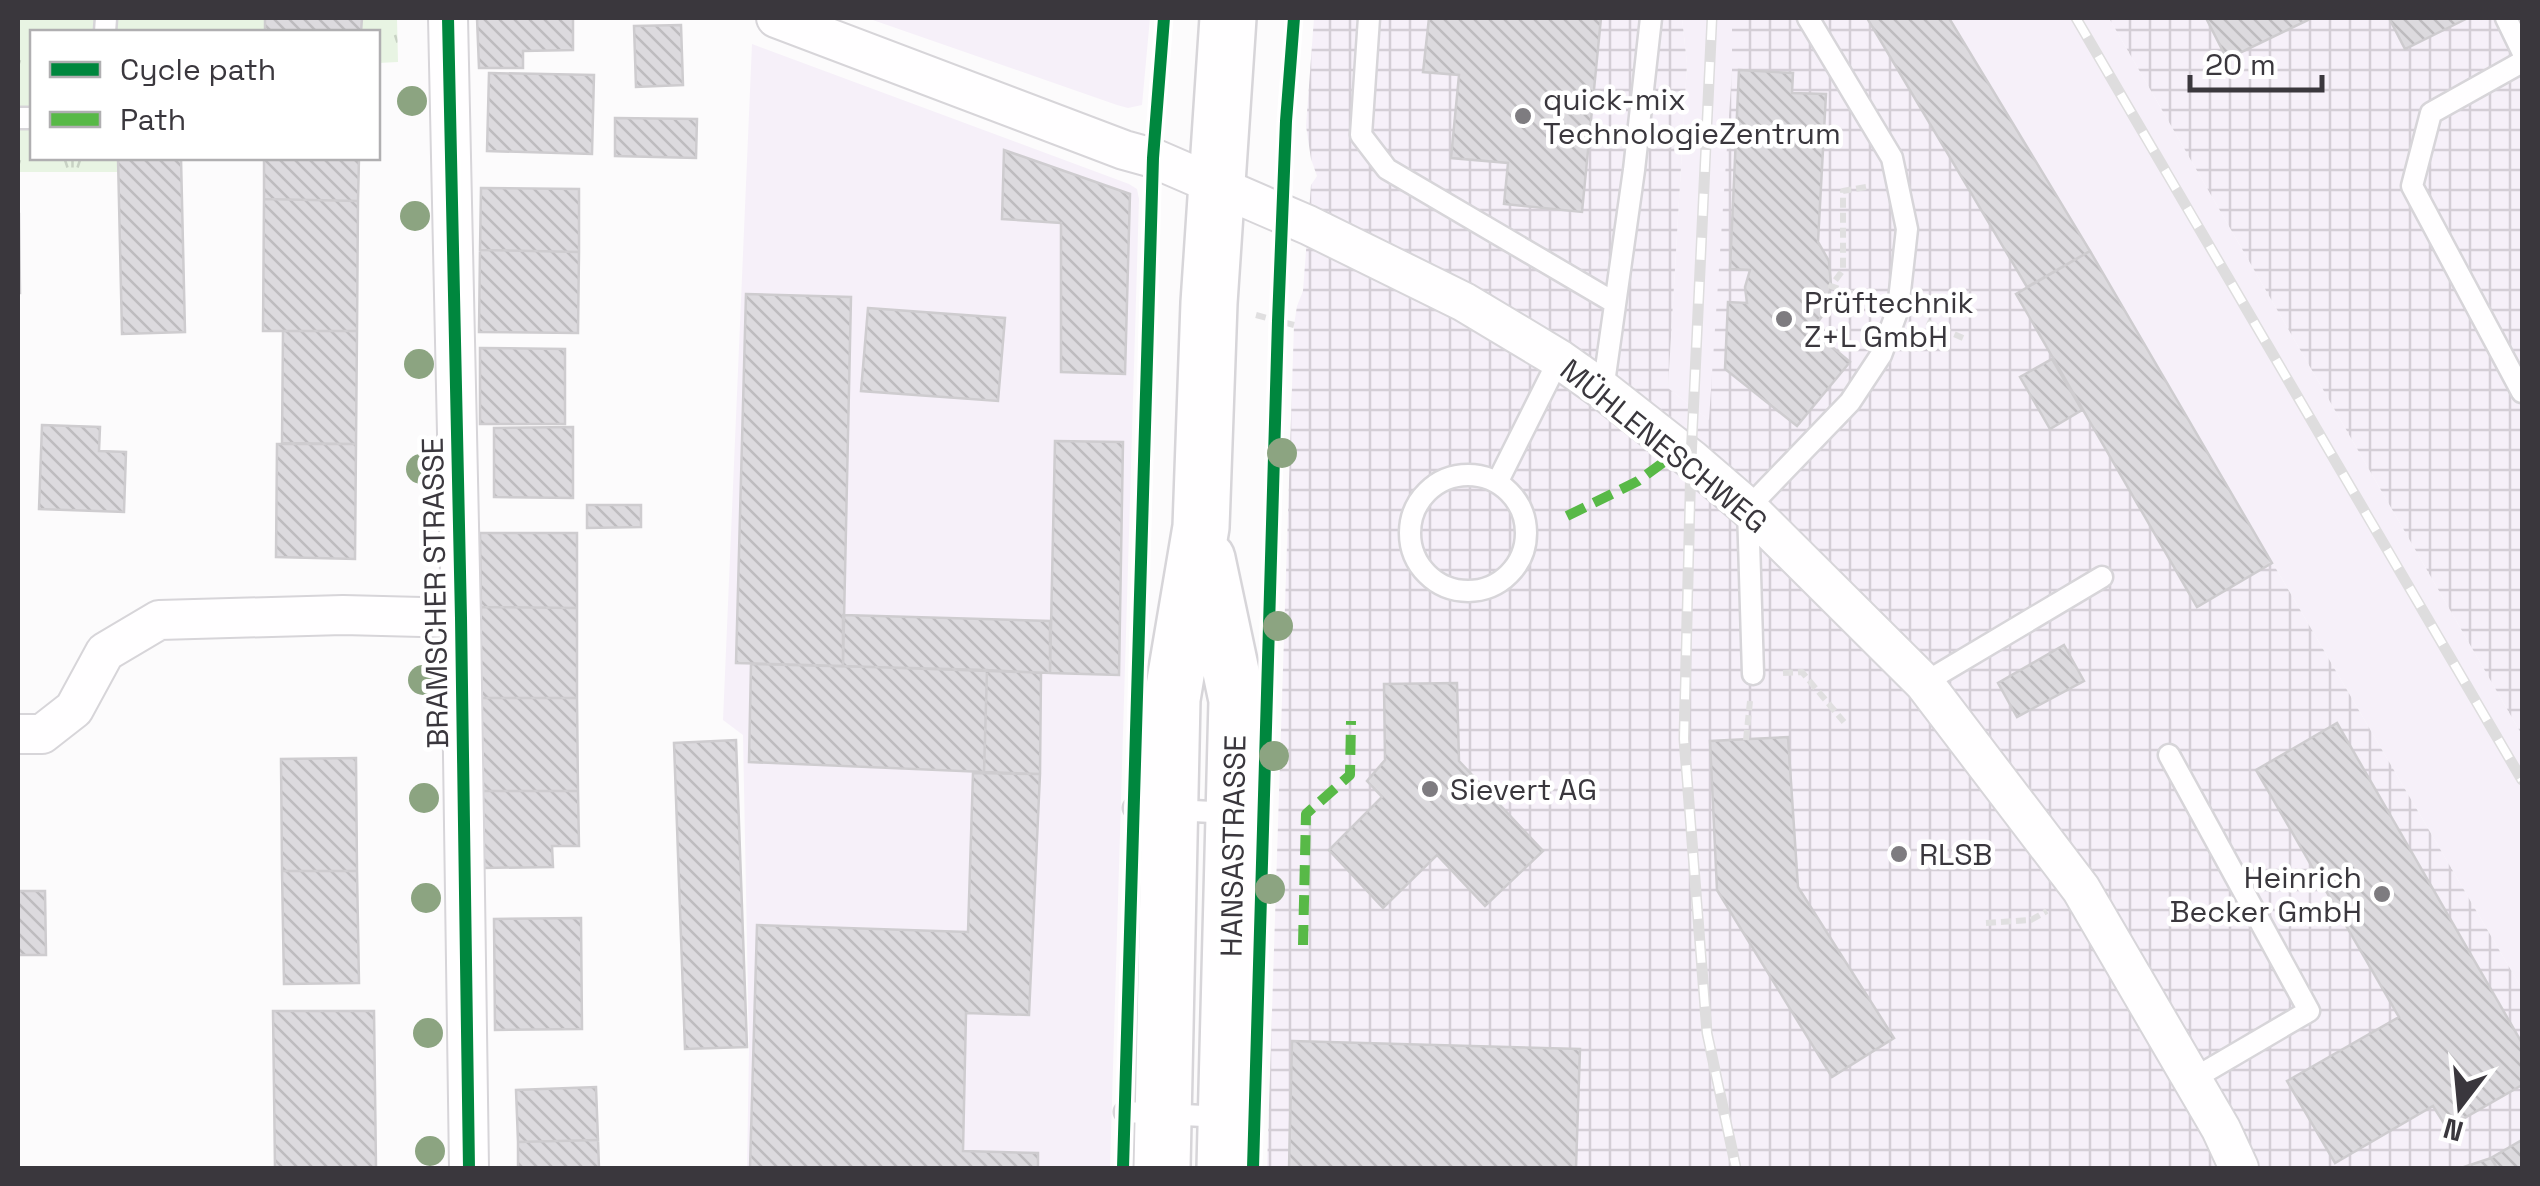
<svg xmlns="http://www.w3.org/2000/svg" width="2540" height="1186" font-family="'Space Grotesk',sans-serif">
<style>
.built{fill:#f6f0f9}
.industrial{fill:url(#industrial-grid)}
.grass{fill:url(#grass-tufts)}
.building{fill:url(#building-back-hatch);stroke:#cecccf;stroke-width:2.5}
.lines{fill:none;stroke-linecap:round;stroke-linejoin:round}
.lane-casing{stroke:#d7d5d9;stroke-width:25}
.street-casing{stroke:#d7d5d9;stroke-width:42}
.primary-casing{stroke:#d7d5d9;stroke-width:60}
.path{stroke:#e0dfe0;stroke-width:6;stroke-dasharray:10 5;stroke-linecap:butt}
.lane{stroke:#fffeff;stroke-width:20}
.street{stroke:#fffeff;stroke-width:38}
.primary{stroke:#fffeff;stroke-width:55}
.rail-casing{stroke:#deddde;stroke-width:11}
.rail{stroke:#fff;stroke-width:8;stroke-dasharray:22;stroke-linecap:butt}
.quiet{stroke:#58b947;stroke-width:10;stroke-dasharray:20 10;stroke-linecap:butt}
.cycleway-casing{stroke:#fff;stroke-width:19}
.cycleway{stroke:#00873e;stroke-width:12}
.tree{fill:#8ca481}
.poi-dot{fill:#7e7c80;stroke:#fff;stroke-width:4}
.labels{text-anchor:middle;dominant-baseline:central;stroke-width:9;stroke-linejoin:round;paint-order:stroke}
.poi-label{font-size:30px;fill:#3a373d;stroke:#fff;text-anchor:start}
.street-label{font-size:30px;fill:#3a373d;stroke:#fff}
</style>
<defs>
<pattern id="industrial-grid" width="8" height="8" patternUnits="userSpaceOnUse" patternTransform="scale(2.5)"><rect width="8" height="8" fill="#f6f0f9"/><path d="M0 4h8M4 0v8" fill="none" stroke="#d4ced6"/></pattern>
<pattern id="grass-tufts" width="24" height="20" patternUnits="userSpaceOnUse" patternTransform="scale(2.5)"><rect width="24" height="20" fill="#e8f4e3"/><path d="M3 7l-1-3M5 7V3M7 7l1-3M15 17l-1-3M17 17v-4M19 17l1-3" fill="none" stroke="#c8d2c4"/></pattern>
<pattern id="building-back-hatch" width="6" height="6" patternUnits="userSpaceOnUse" patternTransform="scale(2.5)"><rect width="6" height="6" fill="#dcdade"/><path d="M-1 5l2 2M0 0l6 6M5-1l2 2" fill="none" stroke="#bebcbf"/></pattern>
</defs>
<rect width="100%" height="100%" fill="#fcfbfc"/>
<path class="built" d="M867,18h283l-8,87 -14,3 -11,-3z
M1682,18h50v52l-22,351 -42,-33 19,-324z
M1949,18h160l413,717v254l-432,-738z
M752,44l377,140 8,5 2,10 -29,969h-363l2,-120 -6,-313 -20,-15z"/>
<path class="industrial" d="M1314,18h368l5,46 -19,324 41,32 23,-350v-52h217l141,233 432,738v179h-1255l27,-843 3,-19 6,-15 8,-106 6,-9 -6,-17 -5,-33z
M2109,18h413v717z"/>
<path class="grass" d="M18,18h379l1,44 -20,1v-31h-346v126h117v14h-131z"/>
<path class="building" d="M265,18h97l-1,14h-96z
M477,18h96v32l-50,1v17h-44z
M1429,18h172l-19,194 -78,-8 4,-41 -57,-5 8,-83 -36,-3z
M1867,18h82l141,233 -63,36z
M2206,18h106l-85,41z
M2389,18h79l-63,31z
M681,25l2,60 -47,2 -2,-61z
M1739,70l54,3 -1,20 34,1 -8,148 11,19 2,25 -6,26 -13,18 38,32 -53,64 -72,-57 3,-67 19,1 -2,-16 5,-17 -20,-1z
M489,73l105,2 -2,79 -105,-3z
M615,118l82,1 -1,39 -81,-2z
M1004,150l126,44 -5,180 -64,-2v-149l-59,-4z
M118,158h63l4,174 -63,2z
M264,158h95l-1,43 -94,-2z
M481,188l98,1v63l-99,-2z
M264,199l94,2 -1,130h-94z
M18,214h1l1,79h-2z
M480,250l99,2 -1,81 -99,-1z
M2090,251l182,312 -75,44 -181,-313z
M746,294l105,3 -8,369 -107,-3z
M868,308l137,10 -7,83 -137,-10z
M283,331h74l-1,113 -74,-1z
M480,348l85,1v75h-85z
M2052,359l30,51 -32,19 -30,-52z
M42,425l58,2 -1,24 27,1 -2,60 -85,-3z
M573,427v71l-79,-1v-69z
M1055,441l68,1 -4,233 -69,-2z
M277,444h79l-1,115 -79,-2z
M587,505h54v22l-54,1z
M480,533h97v75l-96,-1z
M481,607l96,1v90h-97z
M843,615l207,6v52l-207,-7z
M2064,645l20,36 -67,36 -19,-34z
M751,664l236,6 -3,102 -235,-10z
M987,670l54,3 -1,101 -56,-2z
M1457,683l2,78 84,90 -58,55 -48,-51 -54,53 -54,-58 53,-53 -15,-16 18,-21 -1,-76z
M480,698h97l1,93h-97z
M2337,723l185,320v42l-75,43 -14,-22 -98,57 -48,-82 112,-64 -143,-247z
M1788,737l10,150 96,151 -62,39 -115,-187 -7,-149z
M736,740l11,307 -62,2 -11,-306z
M356,758l1,113h-75l-1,-112z
M973,773l67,1 -11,241 -63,-2 -3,138 75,2v15h-288l7,-243 211,7z
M481,791h97l1,55h-27l1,21 -70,1z
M282,871h75l2,112 -75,1z
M18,891h27l1,64h-28z
M581,918l1,111 -87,1 -1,-111z
M273,1011h101l2,157h-101z
M1292,1041l288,8 -4,119h-287z
M596,1087l2,53 -80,2 -2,-52z
M598,1140l1,28h-81v-26z
M2522,1140v28h-25l-6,-10z
M2491,1158l6,10h-36z"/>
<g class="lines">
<g class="lane-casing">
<path id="lane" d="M1369,18l-8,117 26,34 228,134
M2506,18l16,33
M105,32l1,-14
M2522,62l-91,51 -19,73 110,206
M18,118h14
M1603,390l31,-220 17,-152
M1410 533a58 58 0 1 1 116 0a58 58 0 1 1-116 0Z
M1498,481l61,-122
M1753,674l-5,-166 102,-106 31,-47 17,-46 9,-80 -15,-71 -84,-140
M1924,683l178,-106
M2169,755l140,256 -116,68
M1134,808l98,5
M1125,1112l98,5"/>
</g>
<g class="street-casing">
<path id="street" d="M448,18l13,600 8,550
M776,18l348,132 29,8 155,67 156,77 95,57 44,31 88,69 57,49 176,175 157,206 140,240 18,39
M18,734h24l32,-25 31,-57 54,-32 184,-5 118,3"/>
</g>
<g class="primary-casing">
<path id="primary" d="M1207,559l30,141 -12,468
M1162,1168l10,-469 29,-172 8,-224 19,-285"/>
</g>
<path class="path" d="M1866,187l-23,4v79l-12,16 38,13
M1256,315l38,10
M1927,322l36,16
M1783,673l19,-1 42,50
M1746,740l4,-39
M1986,923l45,-3 16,-9"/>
<use href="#lane" class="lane"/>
<use href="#street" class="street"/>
<use href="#primary" class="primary"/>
<g class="rail-casing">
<path id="rail" d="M1712,18l-21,441 -7,280 23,294 29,135
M2076,18l446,762"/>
</g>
<use href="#rail" class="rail"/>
<path class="quiet" d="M1567,516l71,-35 42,-31
M1303,945l3,-131 44,-39 1,-54"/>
<g class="cycleway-casing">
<path id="cycleway" d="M448,18l13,600 8,550
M1123,1168l30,-1010 11,-140
M1253,1168l25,-847 8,-200 8,-103"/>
</g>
<use href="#cycleway" class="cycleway"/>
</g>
<g class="tree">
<circle cx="412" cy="101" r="15"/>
<circle cx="415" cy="216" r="15"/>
<circle cx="419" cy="364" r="15"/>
<circle cx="1282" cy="453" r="15"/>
<circle cx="421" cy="469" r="15"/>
<circle cx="1278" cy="626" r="15"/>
<circle cx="423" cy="680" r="15"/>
<circle cx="1274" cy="756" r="15"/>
<circle cx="424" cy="798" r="15"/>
<circle cx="1270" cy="889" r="15"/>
<circle cx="426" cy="898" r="15"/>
<circle cx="428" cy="1033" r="15"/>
<circle cx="430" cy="1151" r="15"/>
</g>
<g class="poi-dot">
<circle cx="1523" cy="116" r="10"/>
<circle cx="1784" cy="319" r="10"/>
<circle cx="1430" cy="789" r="10"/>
<circle cx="1899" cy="854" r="10"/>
<circle cx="2382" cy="894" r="10"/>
</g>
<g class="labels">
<g class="poi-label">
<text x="1543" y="99">quick-mix<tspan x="1543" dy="34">TechnologieZentrum</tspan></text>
<text x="1804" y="302">Prüftechnik<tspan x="1804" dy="34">Z+L GmbH</tspan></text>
<text x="1450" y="789">Sievert AG</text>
<text x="1919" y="854">RLSB</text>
<text x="2362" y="877" text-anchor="end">Heinrich<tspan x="2362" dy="34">Becker GmbH</tspan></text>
</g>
<g class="street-label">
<text transform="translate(1664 446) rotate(39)">MÜHLENESCHWEG</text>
<text transform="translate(435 593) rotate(-91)">BRAMSCHER STRASSE</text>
<text transform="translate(1233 846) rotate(-89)">HANSASTRASSE</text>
</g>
</g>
<rect width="2540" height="1186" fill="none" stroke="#3a373d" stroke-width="40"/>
<rect x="30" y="30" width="350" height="130" fill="#ffffff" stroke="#b0afb1" stroke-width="2.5"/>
<rect x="50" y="62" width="50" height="15" fill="#00873e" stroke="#b0afb1" stroke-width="2.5"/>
<text x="120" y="80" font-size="30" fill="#3a373d">Cycle path</text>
<rect x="50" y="112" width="50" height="15" fill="#58b947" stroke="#b0afb1" stroke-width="2.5"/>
<text x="120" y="130" font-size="30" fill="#3a373d">Path</text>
<g transform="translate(2460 1106) rotate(196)" stroke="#ffffff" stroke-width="8" paint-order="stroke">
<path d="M0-8L18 38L0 25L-18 38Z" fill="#3a373d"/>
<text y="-15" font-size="28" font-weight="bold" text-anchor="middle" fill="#3a373d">N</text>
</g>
<path d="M2190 75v15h132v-15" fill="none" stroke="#3a373d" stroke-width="5"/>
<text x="2205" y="75" font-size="30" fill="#3a373d" stroke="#ffffff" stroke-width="8" paint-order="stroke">20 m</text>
</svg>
